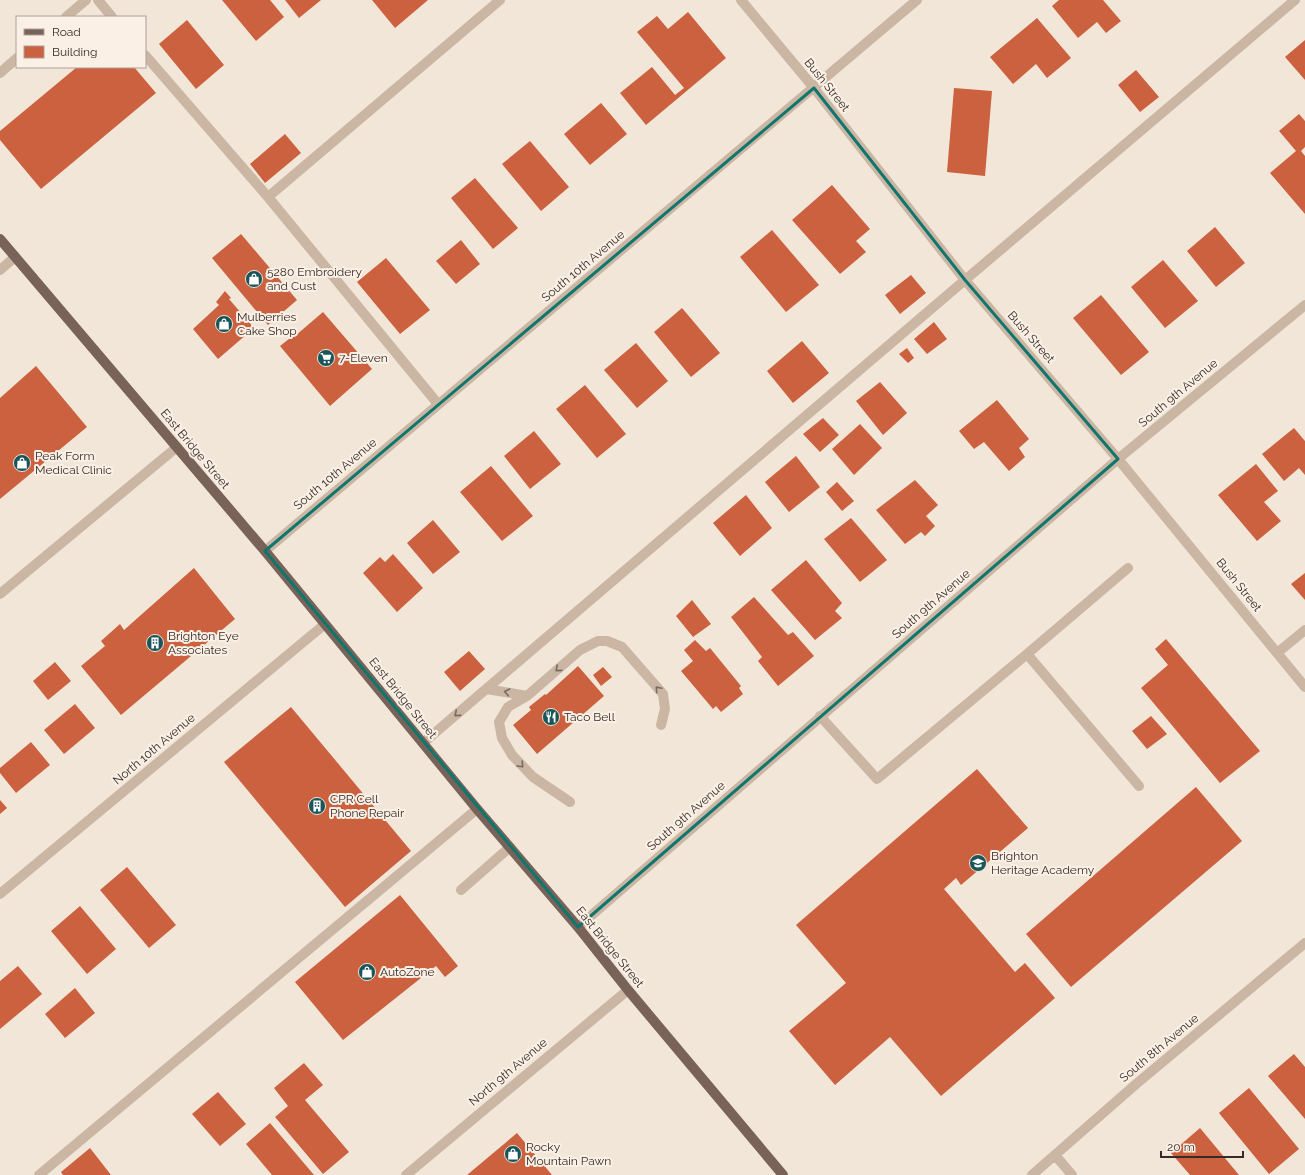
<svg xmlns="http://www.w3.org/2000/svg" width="1305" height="1175" font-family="Raleway,sans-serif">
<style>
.building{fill:#cb613e}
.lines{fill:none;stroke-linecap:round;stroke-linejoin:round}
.minor{stroke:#cbb6a4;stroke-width:10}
.major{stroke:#796257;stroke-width:10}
.oneway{stroke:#796a5f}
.marked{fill:none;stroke:#0f766e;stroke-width:3;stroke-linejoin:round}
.labels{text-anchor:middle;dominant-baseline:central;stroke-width:4;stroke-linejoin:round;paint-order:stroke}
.street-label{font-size:12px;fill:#362b26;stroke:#faf0e5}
.poi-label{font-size:12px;fill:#362b26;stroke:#faf0e5;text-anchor:start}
</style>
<rect width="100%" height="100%" fill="#f2e6d9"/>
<path class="building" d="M222,0h48l14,17 -28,24z
M285,0h36l-22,18z
M372,0h56l-33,28z
M1059,0h44l18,21 -15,12 -9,-11 -19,16 -26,-32z
M688,12l38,46 -80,67 -26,-32 32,-26 23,28 9,-7 -47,-56 20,-16 11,13z
M1037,18l34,40 -24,20 -11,-14 -23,20 -23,-27z
M187,20l37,45 -28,24 -37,-45z
M1305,40v40l-20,-23z
M77,67h57l22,26 -115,96 -41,-49v-9z
M1136,70l23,27 -19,15 -22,-27z
M954,88l38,3 -7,85 -38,-4z
M601,103l26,31 -37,31 -26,-31z
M1299,114l6,7v26l-4,4 4,5v58l-35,-41 26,-22 -17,-20z
M285,134l16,19 -36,30 -15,-19z
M530,141l39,46 -28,24 -39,-47z
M475,178l43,50 -25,21 -42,-51z
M832,185l38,44 -14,12 10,11 -26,22 -48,-54z
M1215,227l30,36 -29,24 -29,-36z
M772,230l47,55 -33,27 -46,-55z
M241,234l56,66 -29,25 -56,-67z
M461,240l19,24 -24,20 -20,-23z
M386,258l44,52 -30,24 -43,-52z
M1163,260l35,41 -33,27 -34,-41z
M911,275l15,18 -26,21 -15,-19z
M225,291l6,7 -2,1 25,29 -36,31 -25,-30 26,-24 -3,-3z
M1101,295l48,57 -28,23 -48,-57z
M682,308l38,45 -29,24 -37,-45z
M323,312l49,57 -42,37 -50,-60 14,-11 1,1z
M934,322l13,17 -20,15 -13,-15z
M802,341l27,32 -36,30 -26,-32z
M636,343l32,38 -31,27 -33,-38z
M907,348l7,10 -6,5 -9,-9z
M36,366l51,61 -87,72v-101z
M880,382l27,31 -24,22 -27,-34z
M585,385l41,49 -29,24 -41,-49z
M997,400l32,39 -10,9 6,9 -16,14 -25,-29 -10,7 -15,-18z
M823,418l16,17 -19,17 -17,-18z
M860,424l22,24 -28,27 -22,-26z
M1294,428l11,13v34l-6,-7 -15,13 -22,-27z
M534,431l27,33 -31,25 -26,-33z
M796,456l24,31 -31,25 -24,-30z
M1256,464l22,27 -14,11 17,19 -24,20 -39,-46z
M491,466l42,50 -31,25 -42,-49z
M915,480l23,25 -12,11 9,10 -10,10 -4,-4 -16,12 -29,-34z
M837,482l17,19 -12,10 -16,-19z
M746,495l26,33 -32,28 -27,-33z
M851,518l36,42 -27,22 -36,-43z
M433,520l27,32 -27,22 -26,-31z
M393,554l30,34 -26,24 -34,-39 17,-16 5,5z
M806,560l36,43 -7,8 7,7 -27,22 -44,-50z
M194,568l41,51 -114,96 -40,-49 24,-20 -4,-5 19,-17 4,6z
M1305,573v27l-14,-16z
M754,597l34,38 5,-3 21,24 -36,30 -20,-25 4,-4 -31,-40z
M692,600l19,24 -18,13 -17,-21z
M1166,639l94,112 -40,32 -79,-95 27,-23 -13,-16z
M695,640l11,11 4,-3 31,38 -2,2 4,6 -22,18 -5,-6 -3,3 -32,-38 12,-10 -9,-11z
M469,651l16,18 -25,22 -16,-19z
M55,662l16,19 -23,19 -15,-19z
M578,666l26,30 -67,58 -24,-29 18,-15 -2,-3 16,-13 1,1z
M603,667l9,10 -11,9 -8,-11z
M75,704l20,24 -31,26 -20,-24z
M291,707l120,144 -66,56 -121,-145z
M1151,716l16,18 -20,15 -15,-18z
M31,742l19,23 -34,28 -16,-20v-5z
M977,769l51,59 -67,57 -5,-7 -12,11 71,83 10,-9 30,35 -114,98 -51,-59 -55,48 -46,-54 57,-48 -50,-58z
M1196,787l46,54 -171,146 -45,-53z
M0,800l7,8 -7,6z
M127,867l49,58 -27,23 -49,-58z
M400,895l58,71 -13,11 -9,-11 -93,74 -48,-58z
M80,906l36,43 -29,25 -36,-43z
M18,966l24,28 -42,35v-48z
M75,988l20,25 -30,25 -20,-24z
M1294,1054l11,13v52l-37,-43z
M304,1063l19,22 -18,15 44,52 -26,22 -48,-57 13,-11 -14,-18z
M1249,1088l50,61 -30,25 -50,-61z
M218,1092l28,32 -26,22 -28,-32z
M270,1123l44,52h-42l-26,-31z
M1200,1128l39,47h-49l-19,-22z
M517,1133l35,42h-85z
M90,1148l21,27h-48l-2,-3z"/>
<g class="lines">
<path class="minor" d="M98,0l14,17
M741,0l73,88 151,192 153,179 187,228
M66,17l20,-17
M145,55l123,142 170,207
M0,73l17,-15
M268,197l232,-197
M0,270l15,-13
M265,551l652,-551
M0,594l177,-147
M1277,653l28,-23
M1027,654l112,132
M487,689l40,7
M820,716l57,63 150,-125 101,-86
M423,743l542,-463 330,-280
M570,802l-37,-25 -21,-22 -10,-17 -3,-16 9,-15 19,-11 53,-46 18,-9h9l15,6 41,47 2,15 -4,16
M461,890l49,-43
M0,894l325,-270
M578,927l540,-468 187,-154
M1055,1155l17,20
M39,1175l438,-366
M406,1175l222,-185
M1032,1175l103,-90 170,-142"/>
<path class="major" d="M0,239l265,312 212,258 101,118 50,63 155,185"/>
</g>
<defs><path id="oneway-chevron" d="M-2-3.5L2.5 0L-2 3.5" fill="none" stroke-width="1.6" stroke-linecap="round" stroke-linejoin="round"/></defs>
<g class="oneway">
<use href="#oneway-chevron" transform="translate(558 669) rotate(139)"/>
<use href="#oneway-chevron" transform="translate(658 689) rotate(-131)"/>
<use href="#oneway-chevron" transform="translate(507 692) rotate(-169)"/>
<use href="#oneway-chevron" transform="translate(457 714) rotate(140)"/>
<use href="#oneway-chevron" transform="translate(521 765) rotate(47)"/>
</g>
<path class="marked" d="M814,88l151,192 153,179 -540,468 -313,-376z"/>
<defs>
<g id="shop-disc" transform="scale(0.9)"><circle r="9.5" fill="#1a5559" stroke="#faf0e5"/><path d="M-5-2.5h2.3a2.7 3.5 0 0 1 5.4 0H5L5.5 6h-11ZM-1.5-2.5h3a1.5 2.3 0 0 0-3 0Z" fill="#fff"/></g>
<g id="supermarket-disc" transform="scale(0.9)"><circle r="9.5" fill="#1a5559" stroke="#faf0e5"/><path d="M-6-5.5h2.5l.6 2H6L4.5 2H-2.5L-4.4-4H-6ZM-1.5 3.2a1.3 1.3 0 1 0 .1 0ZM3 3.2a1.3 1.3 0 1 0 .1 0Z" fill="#fff"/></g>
<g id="building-disc" transform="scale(0.9)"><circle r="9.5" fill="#1a5559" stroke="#faf0e5"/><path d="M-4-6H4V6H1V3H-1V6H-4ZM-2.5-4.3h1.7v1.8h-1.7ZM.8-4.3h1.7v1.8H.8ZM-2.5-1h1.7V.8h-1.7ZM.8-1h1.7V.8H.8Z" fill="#fff"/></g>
<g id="restaurant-disc" transform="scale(0.9)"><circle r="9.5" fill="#1a5559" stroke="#faf0e5"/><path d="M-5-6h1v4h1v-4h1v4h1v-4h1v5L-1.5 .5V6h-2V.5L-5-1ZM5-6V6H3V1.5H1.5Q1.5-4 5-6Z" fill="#fff"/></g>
<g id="school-disc" transform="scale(0.9)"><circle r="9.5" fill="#1a5559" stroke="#faf0e5"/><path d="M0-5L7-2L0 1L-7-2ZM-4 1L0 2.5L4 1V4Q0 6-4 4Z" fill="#fff"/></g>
</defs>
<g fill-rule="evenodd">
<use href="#shop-disc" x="254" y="279"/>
<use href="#shop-disc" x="224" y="324"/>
<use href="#supermarket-disc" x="326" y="358"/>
<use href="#shop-disc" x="22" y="463"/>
<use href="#building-disc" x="155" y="643"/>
<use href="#restaurant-disc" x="551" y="717"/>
<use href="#building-disc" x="317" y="806"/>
<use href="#school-disc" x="978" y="863"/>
<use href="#shop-disc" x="367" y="972"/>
<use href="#shop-disc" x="513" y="1154"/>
</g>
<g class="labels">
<g class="street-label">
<text transform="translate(827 85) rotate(51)">Bush Street</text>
<text transform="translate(583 266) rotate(-40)">South 10th Avenue</text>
<text transform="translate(1031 337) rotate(49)">Bush Street</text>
<text transform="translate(1178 393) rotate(-40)">South 9th Avenue</text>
<text transform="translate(195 449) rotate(50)">East Bridge Street</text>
<text transform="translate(335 474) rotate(-40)">South 10th Avenue</text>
<text transform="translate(1239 585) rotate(51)">Bush Street</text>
<text transform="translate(931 604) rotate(-41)">South 9th Avenue</text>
<text transform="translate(403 698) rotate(51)">East Bridge Street</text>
<text transform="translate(154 749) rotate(-40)">North 10th Avenue</text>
<text transform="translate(686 816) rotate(-41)">South 9th Avenue</text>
<text transform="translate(610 947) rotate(51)">East Bridge Street</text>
<text transform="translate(1159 1048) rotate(-40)">South 8th Avenue</text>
<text transform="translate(508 1072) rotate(-40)">North 9th Avenue</text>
</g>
<g class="poi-label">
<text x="267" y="272">5280 Embroidery<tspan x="267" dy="14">and Cust</tspan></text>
<text x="237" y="317">Mulberries<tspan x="237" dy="14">Cake Shop</tspan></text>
<text x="339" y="358">7-Eleven</text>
<text x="35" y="456">Peak Form<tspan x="35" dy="14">Medical Clinic</tspan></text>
<text x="168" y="636">Brighton Eye<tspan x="168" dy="14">Associates</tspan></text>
<text x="564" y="717">Taco Bell</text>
<text x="330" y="799">CPR Cell<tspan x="330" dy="14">Phone Repair</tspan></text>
<text x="991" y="856">Brighton<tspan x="991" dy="14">Heritage Academy</tspan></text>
<text x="380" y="972">AutoZone</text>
<text x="526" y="1147">Rocky<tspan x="526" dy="14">Mountain Pawn</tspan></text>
</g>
</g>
<rect x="16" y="16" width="130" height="52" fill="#faf0e5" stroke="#aca199"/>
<rect x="24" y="29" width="20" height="6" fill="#796257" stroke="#aca199"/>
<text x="52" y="36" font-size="12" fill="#362b26">Road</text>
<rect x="24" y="46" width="20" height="12" fill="#cb613e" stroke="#aca199"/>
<text x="52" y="56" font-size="12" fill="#362b26">Building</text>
<path d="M1161 1151v6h82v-6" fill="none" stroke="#362b26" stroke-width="2"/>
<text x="1167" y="1151" font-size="12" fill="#362b26" stroke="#faf0e5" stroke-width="3" paint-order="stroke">20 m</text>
</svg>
